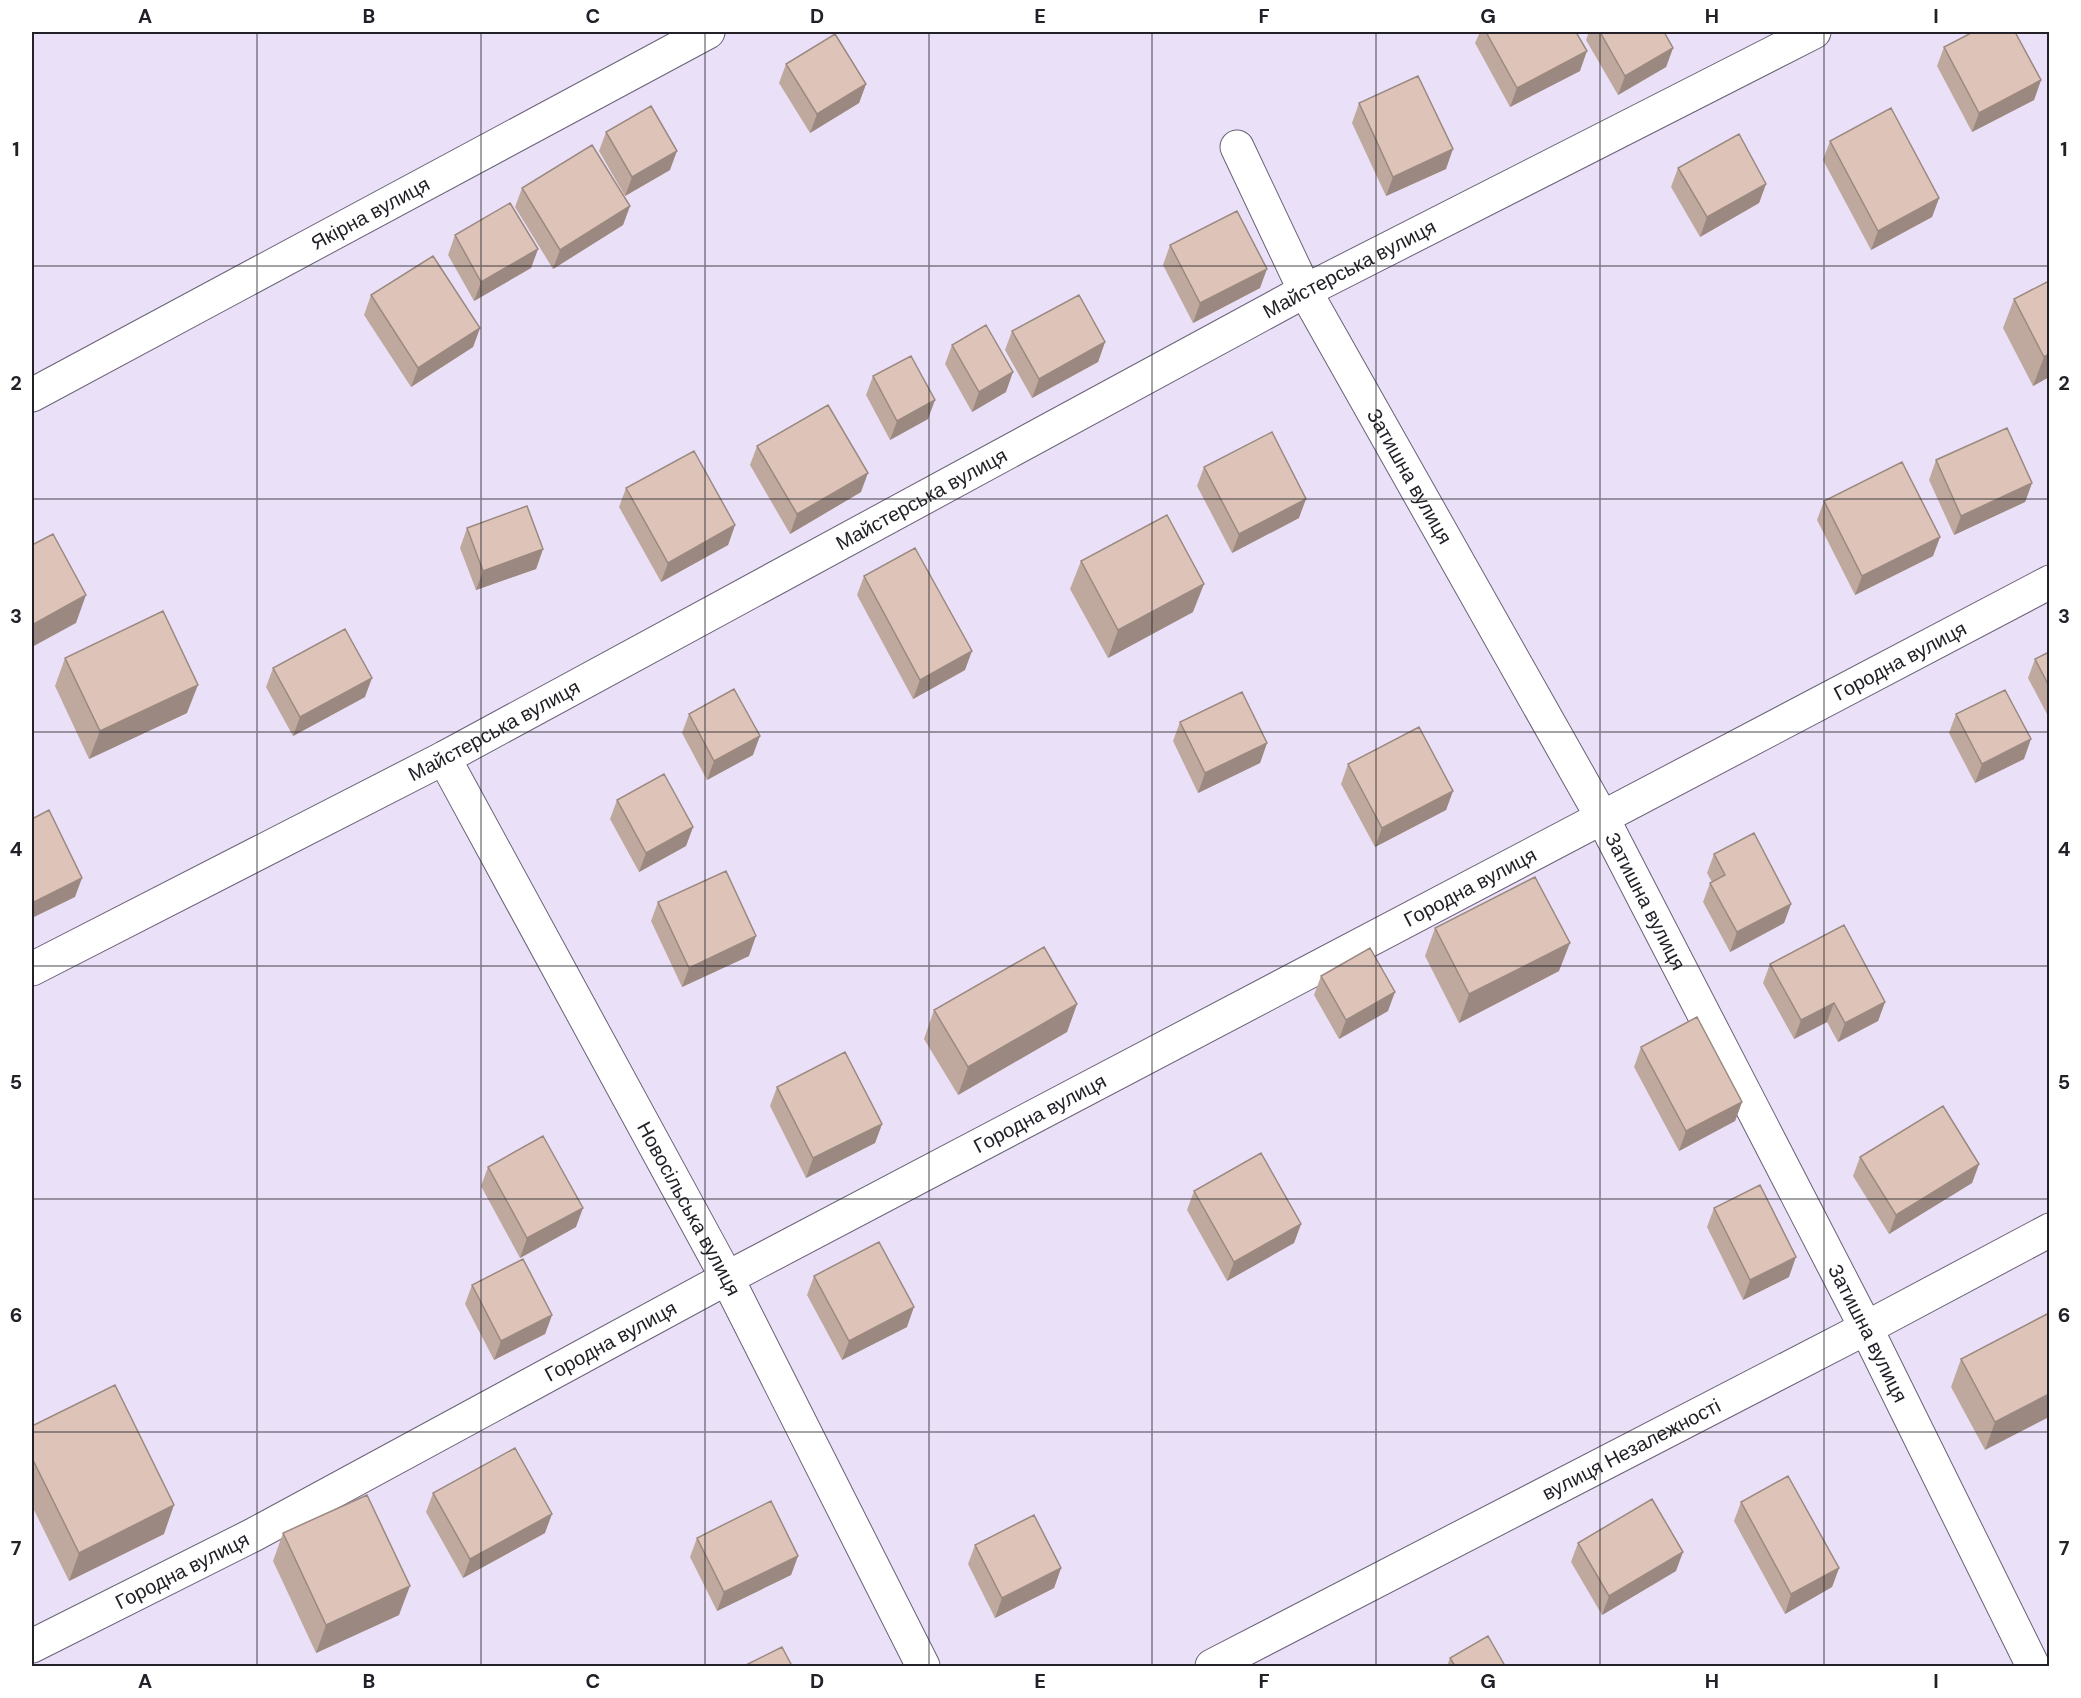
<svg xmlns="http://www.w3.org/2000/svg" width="2081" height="1698" font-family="'DM Sans',sans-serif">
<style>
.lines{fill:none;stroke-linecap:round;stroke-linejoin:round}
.street-casing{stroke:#696176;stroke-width:35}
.street{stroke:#fff;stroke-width:33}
.wall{fill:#bfa99e}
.shaded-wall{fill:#9b8981}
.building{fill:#dec4b8;stroke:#9b8981;stroke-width:1.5}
.grid{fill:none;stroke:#232028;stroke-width:1.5;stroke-opacity:0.55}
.labels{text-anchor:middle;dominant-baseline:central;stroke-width:4.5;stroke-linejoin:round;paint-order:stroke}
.street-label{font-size:20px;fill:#232028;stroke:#fff}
.neatline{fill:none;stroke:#232028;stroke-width:2}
.grid-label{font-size:20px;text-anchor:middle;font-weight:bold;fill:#232028}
</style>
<rect width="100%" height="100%" fill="#eae1f9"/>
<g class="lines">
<g class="street-casing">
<g id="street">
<path id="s1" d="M1237,147l68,144 298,528 263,509 167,338"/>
<path id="s2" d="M32,395l676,-363"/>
<path id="s3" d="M444,758l283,520 196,388"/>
<path id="s4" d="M32,969l412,-211 861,-467 509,-259"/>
<path id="s5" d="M32,1646l221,-111 474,-257 1323,-696"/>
<path id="s6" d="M1212,1666l654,-338 184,-98"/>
</g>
</g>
<use href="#street" class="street"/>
</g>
<path class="wall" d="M1480,32h96l4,39 -70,36 -35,-64z
M1589,32h75l9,16 -7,19 -48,28 -32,-55z
M1944,47l97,33 -7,20 -62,32 -35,-66z
M786,64l80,20 -7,19 -49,30 -31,-50z
M1359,103l87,66 -60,27 -34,-73z
M606,132l64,38 -45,26 -26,-45z
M1830,141l109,57 -7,19 -61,33 -48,-90z
M1678,168l88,16 -7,19 -59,34 -29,-50z
M522,188l108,18 -7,19 -70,44 -38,-62z
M455,235l83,14 -7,19 -57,33 -26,-46z
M1170,245l90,43 -67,35 -30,-58z
M2049,281v96l-16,9 -30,-58 11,-29z
M371,295l109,33 -7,19 -62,40 -47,-72z
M1012,331l93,11 -7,20 -66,36 -27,-48z
M952,345l54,47 -34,20 -27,-48z
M873,376l55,43 -38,21 -24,-45z
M757,446l104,46 -71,42 -40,-69z
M1936,460l96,23 -7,19 -71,33 -25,-55z
M1204,467l95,51 -67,35 -35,-67z
M626,488l109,37 -7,20 -67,37 -42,-75z
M1824,501l116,36 -7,19 -78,39 -38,-75z
M467,528l76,21 -7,20 -60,21 -16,-42z
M1081,561l112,51 -85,46 -38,-69z
M864,576l101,94 -52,29 -56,-104z
M2049,652v66l-21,-40 7,-19z
M65,658l122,55 -98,46 -34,-73z
M273,668l92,29 -72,39 -27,-49z
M689,714l64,41 -46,25 -25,-47z
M1956,714l68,45 -49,24 -26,-50z
M1180,722l87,21 -7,20 -62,30 -25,-52z
M1348,764l105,27 -7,19 -71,37 -34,-63z
M617,800l76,27 -7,19 -47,26 -29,-53z
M1714,854l77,50 -7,19 -54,29 -27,-50 7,-19 2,-1 -5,-9z
M658,902l91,54 -67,31 -31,-66z
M1435,928l124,43 -100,52 -34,-67z
M1770,964l115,38 -7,19 -40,21 -11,-20 -33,17 -31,-56z
M1321,976l67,35 -49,28 -25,-44z
M1077,1004l-10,28 -109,63 -34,-56 10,-29z
M1641,1047l101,55 -7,19 -56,30 -45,-84z
M777,1087l105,37 -7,19 -69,35 -36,-72z
M1860,1157l119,7 -7,19 -83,51 -36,-58z
M488,1167l88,60 -56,31 -39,-72z
M1194,1191l107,33 -7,19 -67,38 -40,-71z
M1714,1208l75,69 -46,23 -36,-73z
M814,1276l93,51 -65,33 -35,-65z
M472,1285l80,30 -7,19 -51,26 -29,-56z
M2049,1313l-64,137 -34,-63 10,-28z
M32,1426l132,108 -95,47 -37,-75z
M433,1493l112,40 -82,45 -37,-66z
M1741,1502l98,66 -7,19 -47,27 -51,-93z
M283,1533l116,82 -83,38 -43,-92z
M697,1538l101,18 -7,19 -74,36 -27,-54z
M1578,1543l98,28 -74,44 -31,-53z
M975,1545l86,23 -7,20 -59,30 -27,-54z
M1450,1658l55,8h-58z"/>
<path class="shaded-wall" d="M1673,48l-7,19 -48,28 7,-19z
M1587,51l-7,20 -70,36 7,-19z
M2041,80l-7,20 -62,32 7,-19z
M866,84l-7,19 -49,30 7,-19z
M1453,149l-7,20 -60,27 7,-19z
M677,151l-7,19 -45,26 7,-19z
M1766,184l-7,19 -59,34 7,-20z
M1939,198l-7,19 -61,33 7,-19z
M630,206l-7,19 -70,44 7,-19z
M538,249l-7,19 -57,33 7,-19z
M1267,269l-7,19 -67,35 7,-20z
M480,328l-7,19 -62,40 7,-19z
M1105,342l-7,20 -66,36 7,-19z
M2049,354v23l-16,9 11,-29z
M1013,372l-7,20 -34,20 7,-20z
M935,400l-7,19 -38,21 7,-19z
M868,473l-7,19 -71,42 7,-20z
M2032,483l-7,19 -71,33 7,-19z
M1306,499l-7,19 -67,35 7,-19z
M735,525l-7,20 -67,37 7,-19z
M1940,537l-7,19 -78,39 7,-19z
M543,549l-7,20 -60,21 7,-19z
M1204,584l-11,28 -85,46 10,-28z
M86,595l-10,28 -44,24v-22z
M972,651l-7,19 -52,29 7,-19z
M372,678l-7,19 -72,39 7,-19z
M198,685l-11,28 -98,46 11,-28z
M760,736l-7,19 -46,25 7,-19z
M2031,739l-7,20 -49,24 7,-19z
M1267,743l-7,20 -62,30 7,-20z
M1453,791l-7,19 -71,37 7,-19z
M693,827l-7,19 -47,26 7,-19z
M82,878l-7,19 -43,21v-15z
M1791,904l-7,19 -54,29 7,-20z
M756,936l-7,20 -67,31 7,-19z
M1570,943l-11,28 -100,52 10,-29z
M1395,992l-7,19 -49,28 7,-19z
M1885,1002l-7,19 -40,21 7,-19z
M1834,1003l-7,19 -33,17 7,-19z
M1077,1004l-10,28 -109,63 10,-28z
M1742,1102l-7,19 -56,30 7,-20z
M882,1124l-7,19 -69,35 7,-20z
M1979,1164l-7,19 -83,51 7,-19z
M583,1208l-7,19 -56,31 7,-20z
M1301,1224l-7,19 -67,38 7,-19z
M1796,1257l-7,20 -46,23 7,-20z
M914,1307l-7,20 -65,33 7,-19z
M552,1315l-7,19 -51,26 7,-19z
M2049,1394v23l-64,33 10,-28z
M174,1505l-10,29 -95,47 10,-28z
M552,1514l-7,19 -82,45 7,-19z
M1683,1552l-7,19 -74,44 7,-19z
M798,1556l-7,19 -74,36 7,-19z
M1061,1568l-7,20 -59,30 7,-20z
M1839,1568l-7,19 -47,27 6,-20z
M410,1586l-11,29 -83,38 10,-28z"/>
<path class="building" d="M1486,32h90l11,19 -70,37z
M1600,32h64l9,16 -48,28z
M1973,32h42l26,48 -62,33 -35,-66z
M835,34l31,50 -49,30 -31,-50z
M1418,76l35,73 -60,28 -34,-74z
M651,106l26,45 -45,26 -26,-45z
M1891,108l48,90 -61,33 -48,-90z
M1739,134l27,50 -59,33 -29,-49z
M592,145l38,61 -70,44 -38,-62z
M510,203l28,46 -57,33 -26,-47z
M1237,211l30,58 -67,34 -30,-58z
M433,256l47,72 -62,40 -47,-73z
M2049,281v73l-5,3 -30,-58z
M1079,295l26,47 -66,37 -27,-48z
M986,325l27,47 -34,20 -27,-47z
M911,356l24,44 -38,21 -24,-45z
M828,405l40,68 -71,41 -40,-68z
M2007,428l25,55 -71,33 -25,-56z
M1272,432l34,67 -67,35 -35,-67z
M694,451l41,74 -67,38 -42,-75z
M1902,462l38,75 -78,39 -38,-75z
M527,506l16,43 -60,22 -16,-43z
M1167,515l37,69 -86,46 -37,-69z
M53,534l33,61 -54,30v-80z
M915,548l57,103 -52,29 -56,-104z
M163,611l35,74 -98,46 -35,-73z
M345,629l27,49 -72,39 -27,-49z
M2049,652v34l-14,-27z
M734,689l26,47 -46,25 -25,-47z
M2005,690l26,49 -49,25 -26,-50z
M1242,692l25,51 -62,30 -25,-51z
M1419,727l34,64 -71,37 -34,-64z
M664,774l29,53 -47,26 -29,-53z
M49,810l33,68 -50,25v-84z
M1754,833l37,71 -54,28 -27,-49 15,-8 -11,-21z
M726,871l30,65 -67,32 -31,-66z
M1535,877l35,66 -101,51 -34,-66z
M1844,925l41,77 -40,21 -11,-20 -33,17 -31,-56z
M1044,947l33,57 -109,63 -34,-57z
M1370,948l25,44 -49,28 -25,-44z
M1697,1017l45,85 -56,29 -45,-84z
M845,1052l37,72 -69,34 -36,-71z
M1943,1106l36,58 -83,51 -36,-58z
M543,1136l40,72 -56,30 -39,-71z
M1261,1153l40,71 -67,38 -40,-71z
M1760,1185l36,72 -46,23 -36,-72z
M879,1242l35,65 -65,34 -35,-65z
M523,1259l29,56 -51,26 -29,-56z
M2049,1313v81l-54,28 -34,-63z
M115,1385l59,120 -95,48 -47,-95v-32z
M515,1448l37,66 -82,45 -37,-66z
M1788,1476l51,92 -48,26 -50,-92z
M367,1495l43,91 -84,39 -43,-92z
M1652,1499l31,53 -74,44 -31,-53z
M771,1501l27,55 -74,36 -27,-54z
M1034,1515l27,53 -59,30 -27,-53z
M1488,1636l17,30h-50l-5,-8z
M782,1647l10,19h-48z"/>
<path class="grid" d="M257,32v1634M481,32v1634M705,32v1634M929,32v1634M1152,32v1634M1376,32v1634M1600,32v1634M1824,32v1634M32,266h2018M32,499h2018M32,732h2018M32,966h2018M32,1199h2018M32,1432h2018"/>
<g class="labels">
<g class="street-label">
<text stroke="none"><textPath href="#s2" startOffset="384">Якірна вулиця</textPath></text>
<text stroke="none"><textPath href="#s4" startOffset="1492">Майстерська вулиця</textPath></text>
<text stroke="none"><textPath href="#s1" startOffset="372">Затишна вулиця</textPath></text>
<text stroke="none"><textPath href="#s4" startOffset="1006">Майстерська вулиця</textPath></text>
<text stroke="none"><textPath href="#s5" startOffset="2112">Городна вулиця</textPath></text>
<text stroke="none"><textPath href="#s4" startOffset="520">Майстерська вулиця</textPath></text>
<text stroke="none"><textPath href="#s5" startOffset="1626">Городна вулиця</textPath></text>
<text stroke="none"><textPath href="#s1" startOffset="858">Затишна вулиця</textPath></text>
<text stroke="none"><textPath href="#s5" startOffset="1140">Городна вулиця</textPath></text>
<text stroke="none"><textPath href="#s3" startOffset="513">Новосільська вулиця</textPath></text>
<text stroke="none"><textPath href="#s1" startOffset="1344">Затишна вулиця</textPath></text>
<text stroke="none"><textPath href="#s5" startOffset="654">Городна вулиця</textPath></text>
<text stroke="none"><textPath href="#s6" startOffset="472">вулиця Незалежності</textPath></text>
<text stroke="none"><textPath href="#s5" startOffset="168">Городна вулиця</textPath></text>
</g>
</g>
<rect width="2081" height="1698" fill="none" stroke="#ffffff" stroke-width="66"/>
<rect x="33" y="33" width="2015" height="1632" class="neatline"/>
<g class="grid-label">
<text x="145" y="23">A</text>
<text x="369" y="23">B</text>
<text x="593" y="23">C</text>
<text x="817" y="23">D</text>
<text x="1040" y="23">E</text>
<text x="1264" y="23">F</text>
<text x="1488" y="23">G</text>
<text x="1712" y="23">H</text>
<text x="1936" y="23">I</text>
<text x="16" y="156">1</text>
<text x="2064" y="156">1</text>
<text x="16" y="390">2</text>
<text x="2064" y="390">2</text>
<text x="16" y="623">3</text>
<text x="2064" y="623">3</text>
<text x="16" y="856">4</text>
<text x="2064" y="856">4</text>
<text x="16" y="1089">5</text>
<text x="2064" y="1089">5</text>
<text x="16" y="1322">6</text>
<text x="2064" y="1322">6</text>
<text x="16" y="1555">7</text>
<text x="2064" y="1555">7</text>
<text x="145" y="1688">A</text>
<text x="369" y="1688">B</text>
<text x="593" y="1688">C</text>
<text x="817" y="1688">D</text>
<text x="1040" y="1688">E</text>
<text x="1264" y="1688">F</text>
<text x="1488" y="1688">G</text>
<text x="1712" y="1688">H</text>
<text x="1936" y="1688">I</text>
</g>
</svg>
